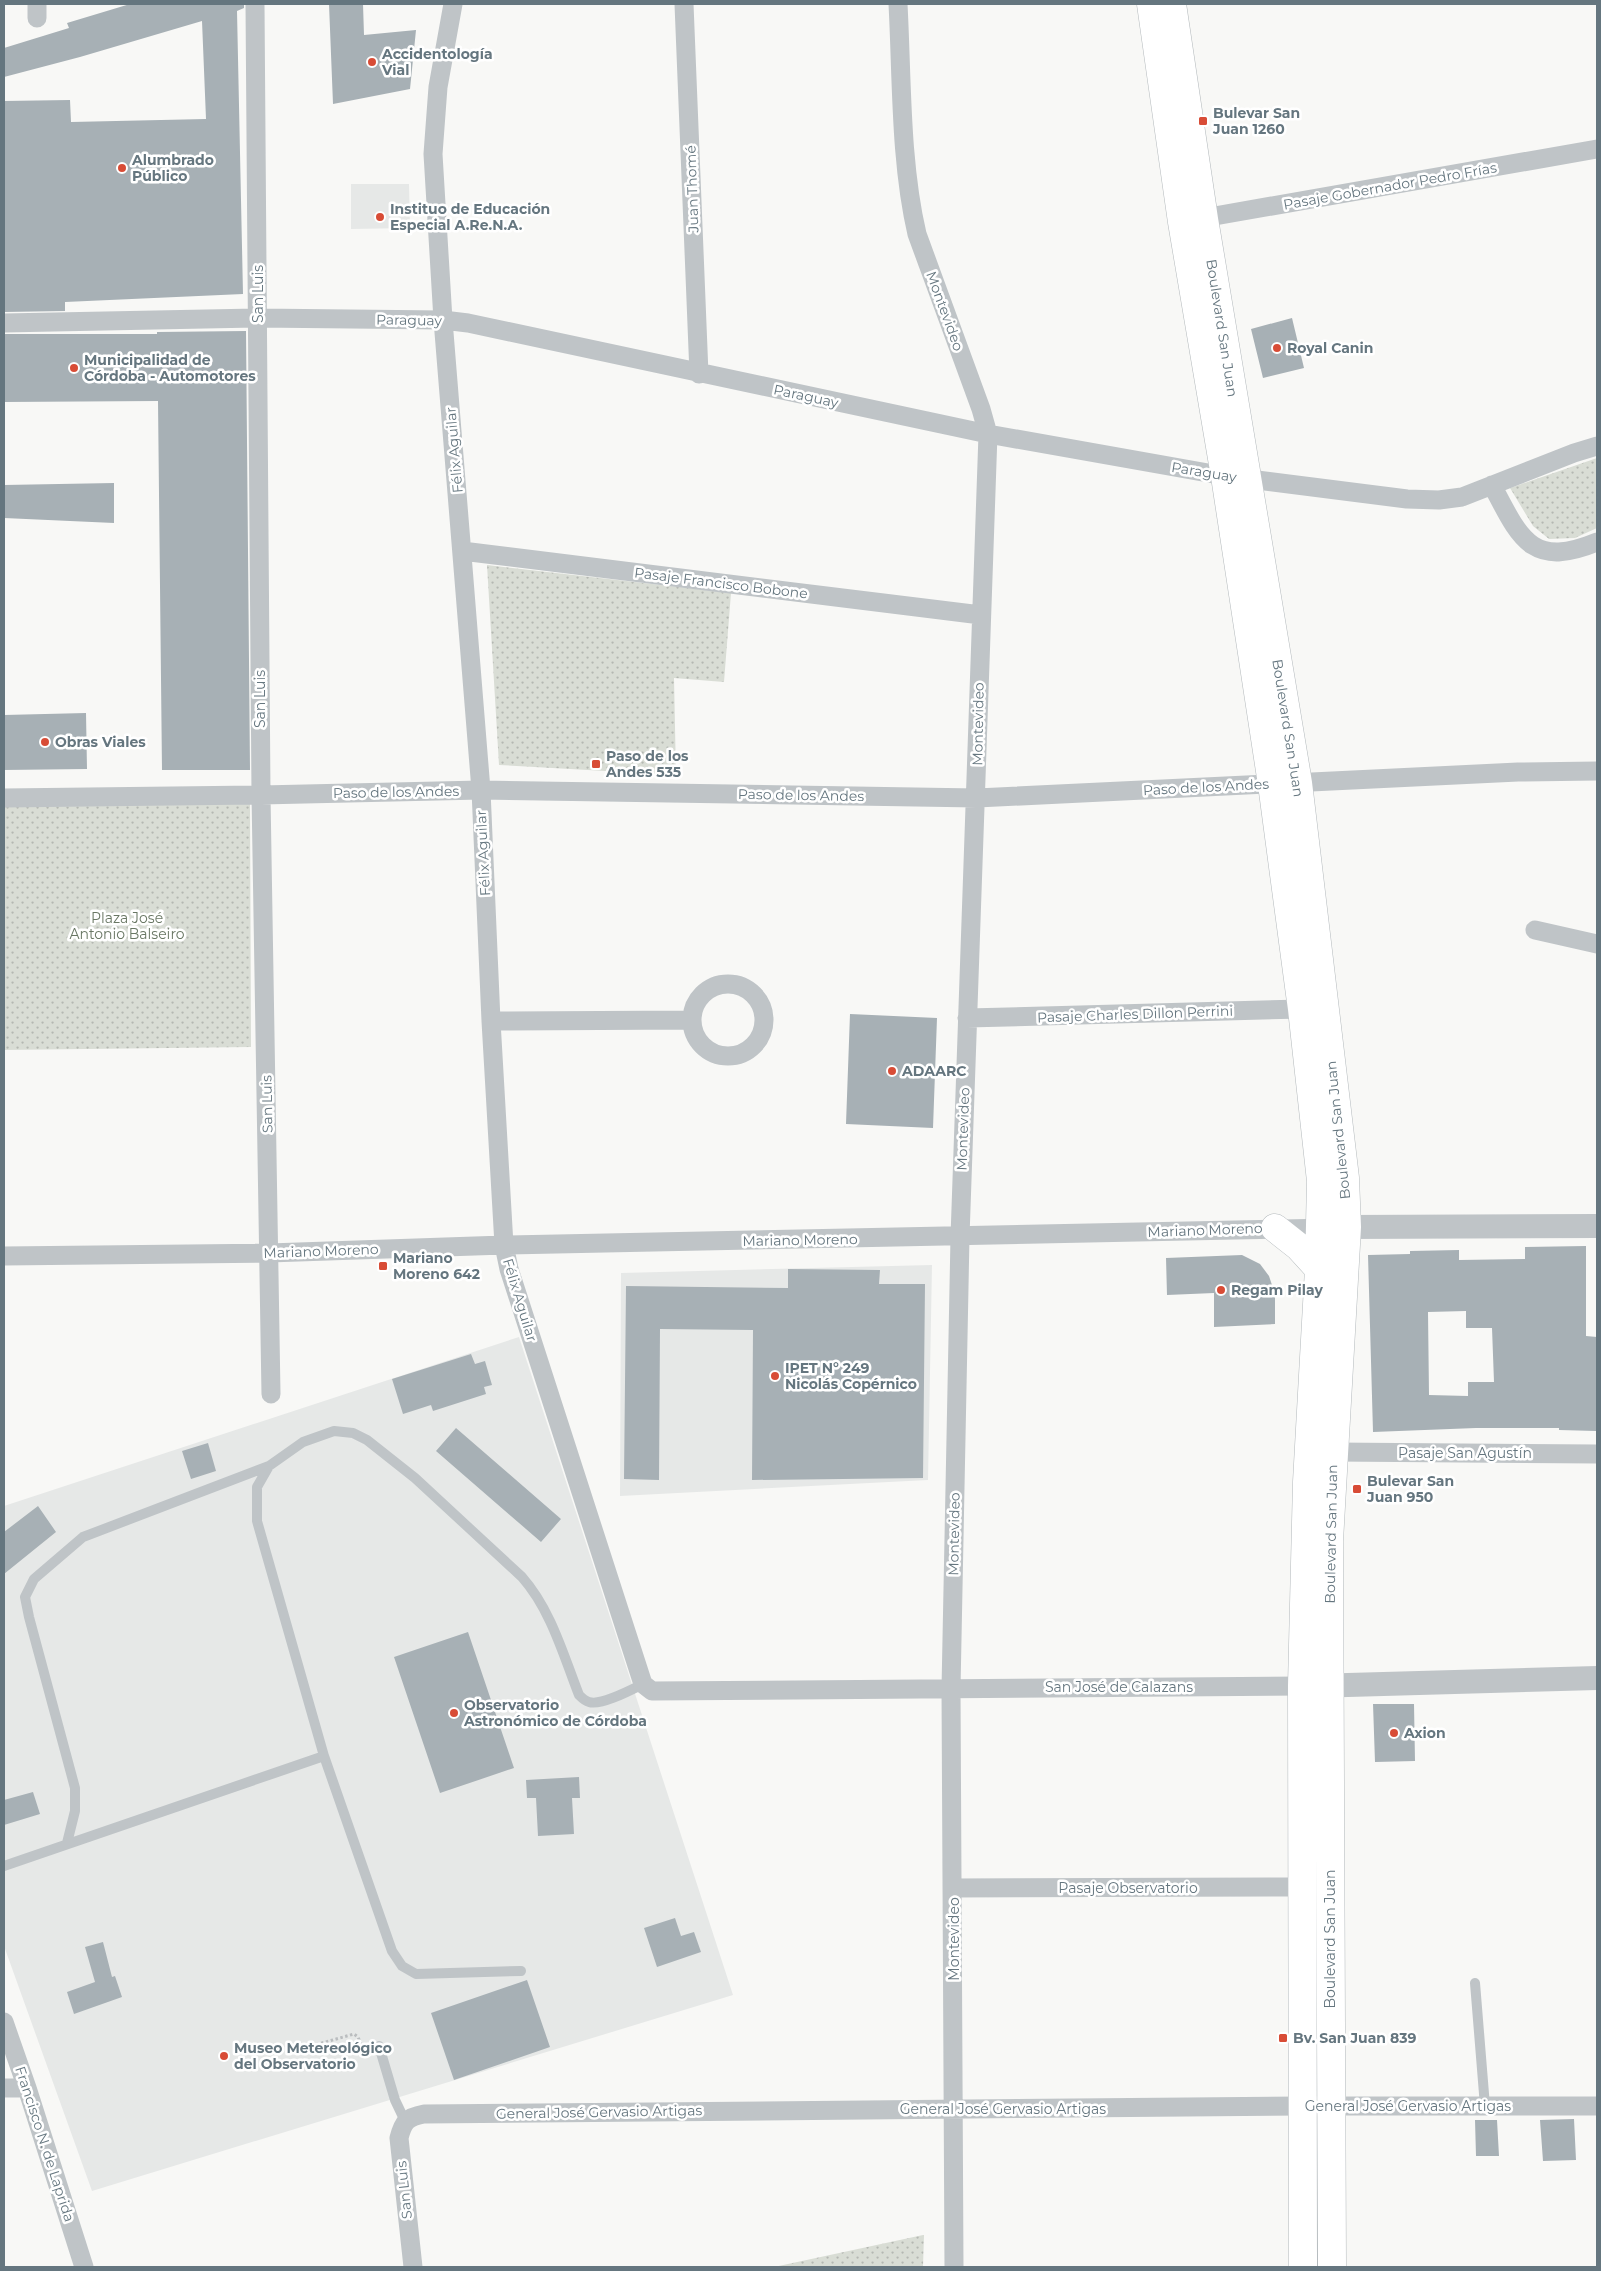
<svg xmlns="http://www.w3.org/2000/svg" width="1601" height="2271" font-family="Montserrat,sans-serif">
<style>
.built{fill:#e6e8e7}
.park{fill:url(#park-dots)}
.building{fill:#a7b0b5;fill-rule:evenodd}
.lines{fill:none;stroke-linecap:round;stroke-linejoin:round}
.primary-casing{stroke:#b3b9bc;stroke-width:29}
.path{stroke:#babdbf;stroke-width:3;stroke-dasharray:2.5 2.5;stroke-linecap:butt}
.service{stroke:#bfc4c7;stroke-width:10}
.minor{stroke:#bfc4c7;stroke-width:19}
.tertiary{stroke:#bfc4c7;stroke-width:24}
.primary{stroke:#fff;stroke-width:28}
.poi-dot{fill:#d84c36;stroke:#fff;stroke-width:2}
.labels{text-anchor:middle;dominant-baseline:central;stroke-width:5;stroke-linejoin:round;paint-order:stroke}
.poi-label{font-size:14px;font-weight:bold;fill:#65767f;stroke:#fff;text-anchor:start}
.street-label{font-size:14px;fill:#65767f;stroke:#fff}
.park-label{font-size:14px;fill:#697764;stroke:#fff}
</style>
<defs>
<pattern id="park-dots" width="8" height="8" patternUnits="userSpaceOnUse" patternTransform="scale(1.25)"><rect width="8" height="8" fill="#d9ddd5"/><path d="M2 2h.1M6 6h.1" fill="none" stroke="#b4b8b2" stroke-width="1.8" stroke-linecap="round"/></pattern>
</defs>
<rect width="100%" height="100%" fill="#f8f8f6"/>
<path class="built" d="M351,184h58l1,44 -59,1z
M932,1265l-4,215 -308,16 1,-223z
M519,1337l214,658 -641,196 -88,-245v-440z"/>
<path class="park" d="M1597,458v70l-22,10 -26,1 -16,-13 -23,-38z
M487,565l244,28 -7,89 -50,-4 2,97 -177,-10z
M250,803l1,244 -247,3v-244z
M924,2235l-1,32h-149l149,-32z"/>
<path class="building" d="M130,4h114v4l-7,3 6,283 -178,8v9l-61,1v-211l66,-1 1,22 135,-3 -4,-98 -122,36 -76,20v-29l65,-20 -2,-5z
M329,4h34l1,31 52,-5 -6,59 -77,15z
M1292,318l12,50 -41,10 -12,-49z
M246,331l4,439h-88l-4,-369 -154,1v-68h153v-2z
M114,483v40l-110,-5v-33z
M86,713l1,56 -83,1v-55z
M850,1014l87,4 -4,110 -87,-4z
M1586,1246v90l11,1 -1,94 -37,-1v-2h-83l-103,4 -5,-177 42,-1v-3l49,-1v10l66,-1v-12zM1466,1311v17h26l2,54h-26v14l-39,-1 -1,-83z
M1242,1255l18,9 9,12 6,18v30l-61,3v-34l-47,2 -1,-37z
M788,1269l92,1 -1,14h46l-2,194 -171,2 1,-150 -93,-1 -1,151 -35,-1 2,-193 162,2z
M471,1354l4,10 10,-3 7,24 -8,2 2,7 -53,17 -2,-6 -28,9 -11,-35z
M456,1428l105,91 -20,23 -105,-91z
M208,1443l8,28 -25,8 -9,-28z
M38,1506l18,26 -52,42v-42z
M468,1632l46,136 -74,25 -46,-136z
M1373,1704h41l1,57 -40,1z
M579,1777l1,21h-8l2,36 -36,2 -2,-38h-9l-1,-18z
M33,1792l7,22 -36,11v-25z
M675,1918l6,18 13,-4 7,20 -44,15 -13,-39z
M103,1942l9,35 3,-1 7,21 -48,17 -7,-22 28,-10 -10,-35z
M527,1980l23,67 -96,33 -23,-67z
M1574,2119l2,41 -33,1 -3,-41z
M1475,2120h22l2,36h-23z"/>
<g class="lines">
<g class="primary-casing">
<path id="primary" d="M1151,4l31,218 43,254 47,308 30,225 19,172 -2,88 -12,213 -5,204 1,581
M1172,4l32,215 94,564 47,395 2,49 -18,314 3,726
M1275,1228l24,19 20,22"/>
</g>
<path class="path" d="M297,2050l57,-16 4,3 5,12"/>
<path class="service" d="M269,1466l-12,21v34l67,235 68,195 10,15 14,8 105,-3
M67,1843l8,-32v-23l-46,-171 -4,-20 9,-18 49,-42 186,-71 34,-24 31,-11 19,2 14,7 48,38 107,99c29,33 41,77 57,118 3,3 6,6 10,7 12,4 42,-12 54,-18
M4,1866l320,-110
M1475,1983l10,123
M379,2046l16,54 10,21"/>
<path class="minor" d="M37,4v14
M255,4l6,791 10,599
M453,4l-15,83 -5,67 10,166 38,470 10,231 13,224 5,24 134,415 9,7 650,-5
M684,4l15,370
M898,4c4,74 2,157 19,230l64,175 7,25 -28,803 -9,452 3,578
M1192,220l405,-71
M4,323l254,-5 185,2 25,3 520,111 237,42 182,23 32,1 23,-3 112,-44 23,-7
M1492,485c28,53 39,84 105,57
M462,551l519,64
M4,798l257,-3 220,-5 496,8 541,-26 79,-1
M1535,930l62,14
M692 1020a36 36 0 1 1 72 0a36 36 0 1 1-72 0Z
M967,1018l335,-9
M491,1021l201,-1
M4,1256l265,-3 235,-8 828,-17
M1333,1452l264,2
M953,1888l350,-1
M4,2022l23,66 57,179
M4,2088h23
M413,2267l-14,-129c4,-16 8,-21 25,-24l878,-8h295"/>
<path class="tertiary" d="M1347,1227l250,-1
M1312,1686l285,-8"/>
<use href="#primary" class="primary"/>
</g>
<g class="poi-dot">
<circle cx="372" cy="62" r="5"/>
<rect x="1198" y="116" width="10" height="10" rx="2.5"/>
<circle cx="122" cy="168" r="5"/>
<circle cx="380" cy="217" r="5"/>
<circle cx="1277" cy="348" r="5"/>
<circle cx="74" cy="368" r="5"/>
<circle cx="45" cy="742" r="5"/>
<rect x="591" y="759" width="10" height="10" rx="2.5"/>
<circle cx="892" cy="1071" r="5"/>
<rect x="378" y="1261" width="10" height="10" rx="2.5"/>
<circle cx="1221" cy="1290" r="5"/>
<circle cx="775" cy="1376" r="5"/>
<rect x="1352" y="1484" width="10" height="10" rx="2.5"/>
<circle cx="454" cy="1713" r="5"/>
<circle cx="1394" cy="1733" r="5"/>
<rect x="1278" y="2033" width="10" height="10" rx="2.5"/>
<circle cx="224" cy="2056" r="5"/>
</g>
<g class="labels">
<g class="poi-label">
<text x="382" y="54">Accidentología<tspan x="382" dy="16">Vial</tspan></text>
<text x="1213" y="113">Bulevar San<tspan x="1213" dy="16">Juan 1260</tspan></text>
<text x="132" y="160">Alumbrado<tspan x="132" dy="16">Público</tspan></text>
<text x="390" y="209">Instituo de Educación<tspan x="390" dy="16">Especial A.Re.N.A.</tspan></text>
<text x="1287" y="348">Royal Canin</text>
<text x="84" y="360">Municipalidad de<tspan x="84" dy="16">Córdoba - Automotores</tspan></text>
<text x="55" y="742">Obras Viales</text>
<text x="606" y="756">Paso de los<tspan x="606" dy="16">Andes 535</tspan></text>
<text x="902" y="1071">ADAARC</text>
<text x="393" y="1258">Mariano<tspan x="393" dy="16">Moreno 642</tspan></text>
<text x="1231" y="1290">Regam Pilay</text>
<text x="785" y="1368">IPET N° 249<tspan x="785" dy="16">Nicolás Copérnico</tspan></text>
<text x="1367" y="1481">Bulevar San<tspan x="1367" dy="16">Juan 950</tspan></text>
<text x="464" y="1705">Observatorio<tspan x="464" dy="16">Astronómico de Córdoba</tspan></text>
<text x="1404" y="1733">Axion</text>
<text x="1293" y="2038">Bv. San Juan 839</text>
<text x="234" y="2048">Museo Metereológico<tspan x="234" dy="16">del Observatorio</tspan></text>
</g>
<g class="street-label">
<text transform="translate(1390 186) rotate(-10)">Pasaje Gobernador Pedro Frías</text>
<text transform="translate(692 189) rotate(-92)">Juan Thomé</text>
<text transform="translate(258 294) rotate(-90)">San Luis</text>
<text transform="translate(945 311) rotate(70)">Montevideo</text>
<text transform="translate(409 320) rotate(1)">Paraguay</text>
<text transform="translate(1222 328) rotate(81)">Boulevard San Juan</text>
<text transform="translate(806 396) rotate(12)">Paraguay</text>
<text transform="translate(454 450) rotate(-95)">Félix Aguilar</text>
<text transform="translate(1204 472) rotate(9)">Paraguay</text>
<text transform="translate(721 583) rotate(7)">Pasaje Francisco Bobone</text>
<text transform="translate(260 699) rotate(-90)">San Luis</text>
<text transform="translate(978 724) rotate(-89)">Montevideo</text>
<text transform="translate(1288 728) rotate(81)">Boulevard San Juan</text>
<text transform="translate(1206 787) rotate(-3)">Paso de los Andes</text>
<text transform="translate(396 792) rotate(-1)">Paso de los Andes</text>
<text transform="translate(801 795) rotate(1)">Paso de los Andes</text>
<text transform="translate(483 853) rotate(-93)">Félix Aguilar</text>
<text transform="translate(1135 1014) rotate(-2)">Pasaje Charles Dillon Perrini</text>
<text transform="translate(267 1104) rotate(-91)">San Luis</text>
<text transform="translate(963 1129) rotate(-88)">Montevideo</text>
<text transform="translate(1338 1130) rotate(-96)">Boulevard San Juan</text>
<text transform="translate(1205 1230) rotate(-2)">Mariano Moreno</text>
<text transform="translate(800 1240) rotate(-1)">Mariano Moreno</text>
<text transform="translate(321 1251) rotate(-2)">Mariano Moreno</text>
<text transform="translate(520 1300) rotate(73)">Félix Aguilar</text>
<text x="1465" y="1453">Pasaje San Agustín</text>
<text transform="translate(954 1534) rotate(-89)">Montevideo</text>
<text transform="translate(1331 1534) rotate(-89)">Boulevard San Juan</text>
<text x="1119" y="1687">San José de Calazans</text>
<text x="1128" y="1888">Pasaje Observatorio</text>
<text transform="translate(954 1939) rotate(-90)">Montevideo</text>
<text transform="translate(1330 1939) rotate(-90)">Boulevard San Juan</text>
<text x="1408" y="2106">General José Gervasio Artigas</text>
<text x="1003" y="2109">General José Gervasio Artigas</text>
<text transform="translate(599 2112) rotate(-1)">General José Gervasio Artigas</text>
<text transform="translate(45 2144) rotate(72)">Francisco N. de Laprida</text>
<text transform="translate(404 2190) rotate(-96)">San Luis</text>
</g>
<g class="park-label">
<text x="127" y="918">Plaza José<tspan x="127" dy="16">Antonio Balseiro</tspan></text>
</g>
</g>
<rect width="1601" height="2271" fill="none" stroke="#65767f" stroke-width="10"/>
</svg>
